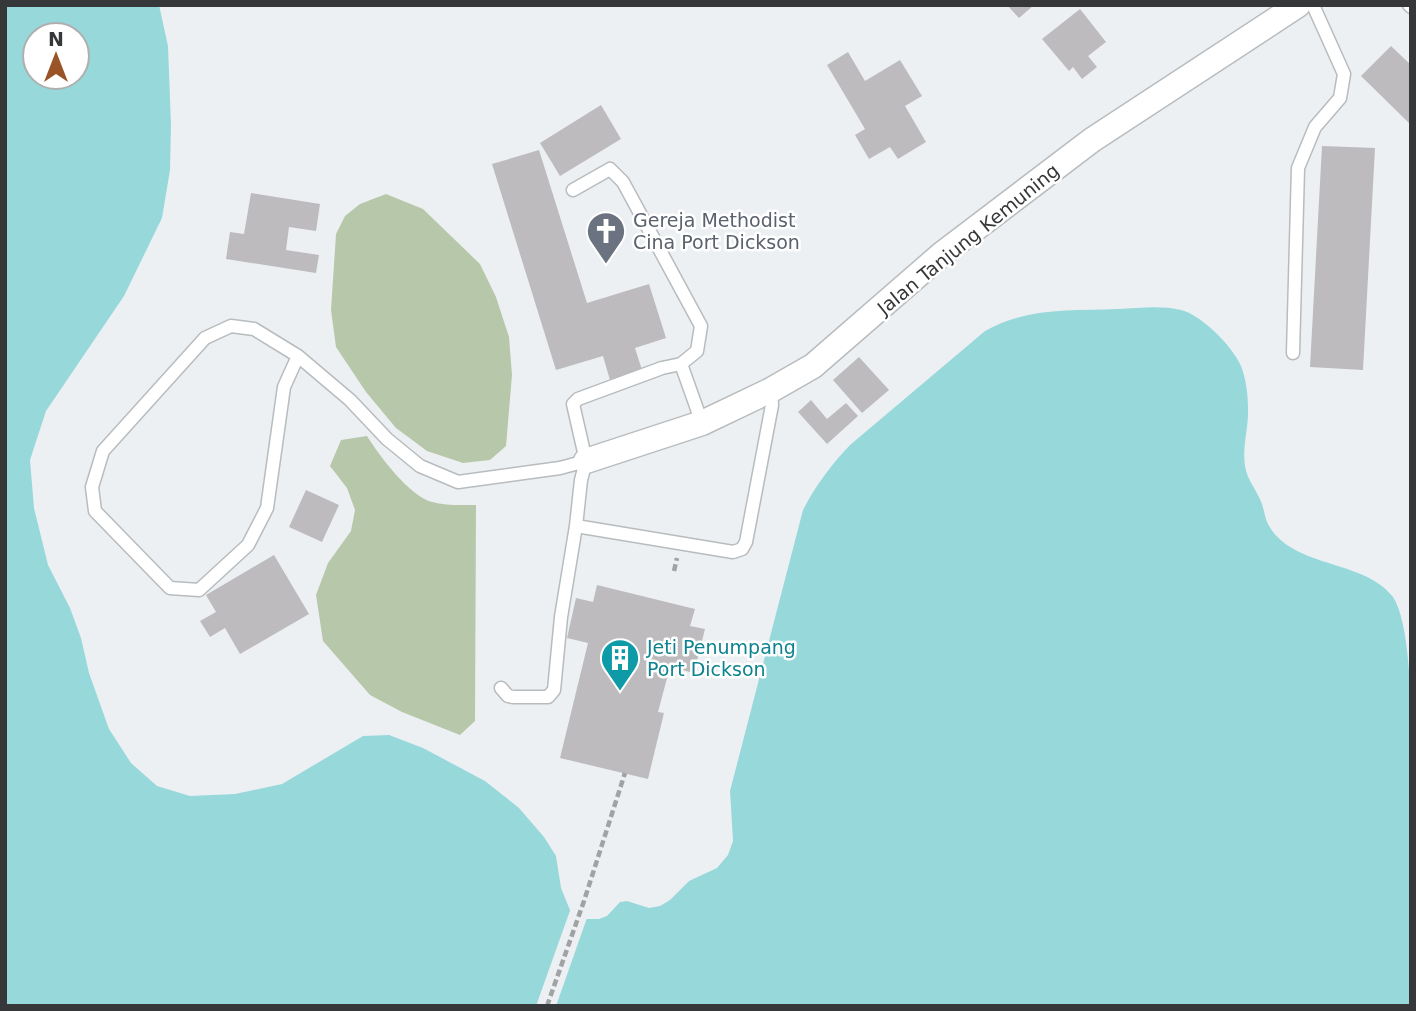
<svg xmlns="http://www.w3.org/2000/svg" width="1416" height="1011" font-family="'DejaVu Sans',sans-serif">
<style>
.grass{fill:#b7c7aa}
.water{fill:#97d8db;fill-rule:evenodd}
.pier{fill:#edf0f3}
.building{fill:#bdbbbe}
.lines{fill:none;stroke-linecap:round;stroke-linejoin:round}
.service-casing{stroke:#b8bcbe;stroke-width:15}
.minor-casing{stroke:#b8bcbe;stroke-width:27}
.path{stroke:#a0a2a4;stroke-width:4.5;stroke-dasharray:7 3.5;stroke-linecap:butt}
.service{stroke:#fff;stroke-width:12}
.minor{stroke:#fff;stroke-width:24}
.labels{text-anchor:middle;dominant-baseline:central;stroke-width:5;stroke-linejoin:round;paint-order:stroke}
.worship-label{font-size:19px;fill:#5b616d;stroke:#fff;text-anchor:start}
.street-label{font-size:19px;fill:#363738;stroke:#fff}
.culture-label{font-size:19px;fill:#0d838f;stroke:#fff;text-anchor:start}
</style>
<rect width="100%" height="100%" fill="#edf0f3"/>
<path class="grass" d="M386,194l37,15 57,55 16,33 13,40 3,38 -6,71 -16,14 -27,3 -36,-12 -31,-23 -30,-36 -30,-45 -5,-37 5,-76 9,-18 15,-12z
M367,436c12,19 42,60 65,66 14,4 29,3 44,3l-1,216 -15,14 -58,-23 -32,-17 -47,-54 -7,-46 12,-32 23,-32 4,-21 -8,-22 -17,-22 11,-26z"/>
<path class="water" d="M5,5h154l9,41 3,79 -1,45 -8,48 -38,78 -78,115 -16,49 4,48 14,57 22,43 11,30 8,35 20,56 22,34 26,23 33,10 45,-2 47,-10 81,-48 26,-1 34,13 62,33 34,27 25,29 12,19 5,32 9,22 16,9h13l8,-3 13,-14 7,-1 22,7 11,-2 10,-6 19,-19 28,-13 11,-13 5,-14 -3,-50 73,-281c13,-25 28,-45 47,-65l135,-114c43,-24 85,-20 133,-22 20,-1 43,-4 63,1 21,5 52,37 60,56 5,13 7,28 7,42 1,19 -6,38 -3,58 2,14 12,24 17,38 2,6 3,14 6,20 24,45 97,35 125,73 23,35 18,167 18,213 0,66 0,131 0,196h-1406zM35,35h42v42h-42z"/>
<path class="pier" d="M572,905l16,10 -32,91h-20z"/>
<path class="building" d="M1007,5h27l-15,13z
M1080,9l26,33 -18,14 9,11 -15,12 -9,-12 -4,4 -27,-32z
M1391,46l20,19v60l-50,-49z
M848,52l17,29 35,-21 22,36 -17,10 21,36 -28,17 -8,-12 -21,12 -14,-24 10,-6 -38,-64z
M601,105l20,34 -61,37 -20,-33z
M1322,146l53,2 -12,222 -53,-3z
M539,150l48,153 62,-19 17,54 -31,10 7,22 -32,10 -7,-24 -47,14 -64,-206z
M251,193l69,11 -4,27 -27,-4 -3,23 33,5 -3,18 -90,-14 4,-27 14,2z
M859,357l30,33 -27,23 -29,-33z
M811,400l16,19 19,-16 12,13 -31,28 -29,-32z
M306,490l33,15 -17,37 -33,-15z
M274,555l35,59 -69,40 -15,-26 -15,9 -10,-16 16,-9 -10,-17z
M597,585l98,24 -5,17 15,3 -11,44 -24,-6 -12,45 6,1 -16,66 -88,-21 28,-115 -21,-5 9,-40 17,4z"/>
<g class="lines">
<g class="service-casing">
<path id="service" d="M1409,5l2,2
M573,190l37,-21 13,13 78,144 -4,25 -16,13 21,59
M231,326l23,3 44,27 -14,31 -17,121 -19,37 -49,45 -29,-2 -75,-77 -3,-24 11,-36 102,-113z
M1293,353l5,-185 17,-41 25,-29 4,-24 -31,-69
M298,356l52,44 37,39 33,27 38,16 102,-14 26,-7
M681,364l-19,4 -84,31 -5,5 13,57 -5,19 -5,46 157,26 9,-3 4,-7 26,-137 -1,-15
M501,688l7,8 5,1h35l6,-7 7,-73 15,-91"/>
</g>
<g class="minor-casing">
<path id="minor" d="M586,461l116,-38 69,-33 42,-24 129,-112 150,-114 206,-135"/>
</g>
<path class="path" d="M674,571l3,-13
M547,1006l37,-105 41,-128"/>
<use href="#service" class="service"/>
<use href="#minor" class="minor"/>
</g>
<defs>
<g id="church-pin" transform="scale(2.0125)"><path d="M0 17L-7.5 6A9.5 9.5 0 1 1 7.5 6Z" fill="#6b7280" stroke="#fff"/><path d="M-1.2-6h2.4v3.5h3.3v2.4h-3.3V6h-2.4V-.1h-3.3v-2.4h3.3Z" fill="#fff"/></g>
<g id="building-pin" transform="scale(2.0125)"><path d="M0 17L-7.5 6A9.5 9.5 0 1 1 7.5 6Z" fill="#0f9aa8" stroke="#fff"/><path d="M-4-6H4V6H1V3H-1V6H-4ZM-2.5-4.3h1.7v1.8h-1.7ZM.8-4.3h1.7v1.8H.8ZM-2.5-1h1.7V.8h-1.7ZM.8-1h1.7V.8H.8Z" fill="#fff"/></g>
</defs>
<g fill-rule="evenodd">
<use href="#church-pin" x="606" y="231"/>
<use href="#building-pin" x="620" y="658"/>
</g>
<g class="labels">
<g class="worship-label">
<text x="633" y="220">Gereja Methodist<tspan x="633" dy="22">Cina Port Dickson</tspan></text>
</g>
<g class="street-label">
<text transform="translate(968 239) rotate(-39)">Jalan Tanjung Kemuning</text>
</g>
<g class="culture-label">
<text x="647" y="647">Jeti Penumpang<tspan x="647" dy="22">Port Dickson</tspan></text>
</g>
</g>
<rect width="1416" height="1011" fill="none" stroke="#363738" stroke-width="14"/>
<g transform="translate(56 56)"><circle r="33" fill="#ffffff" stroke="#afafaf" stroke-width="2"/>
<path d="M0-5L12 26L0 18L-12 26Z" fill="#995527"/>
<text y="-10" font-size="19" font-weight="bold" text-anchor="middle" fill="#363738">N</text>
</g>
</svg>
